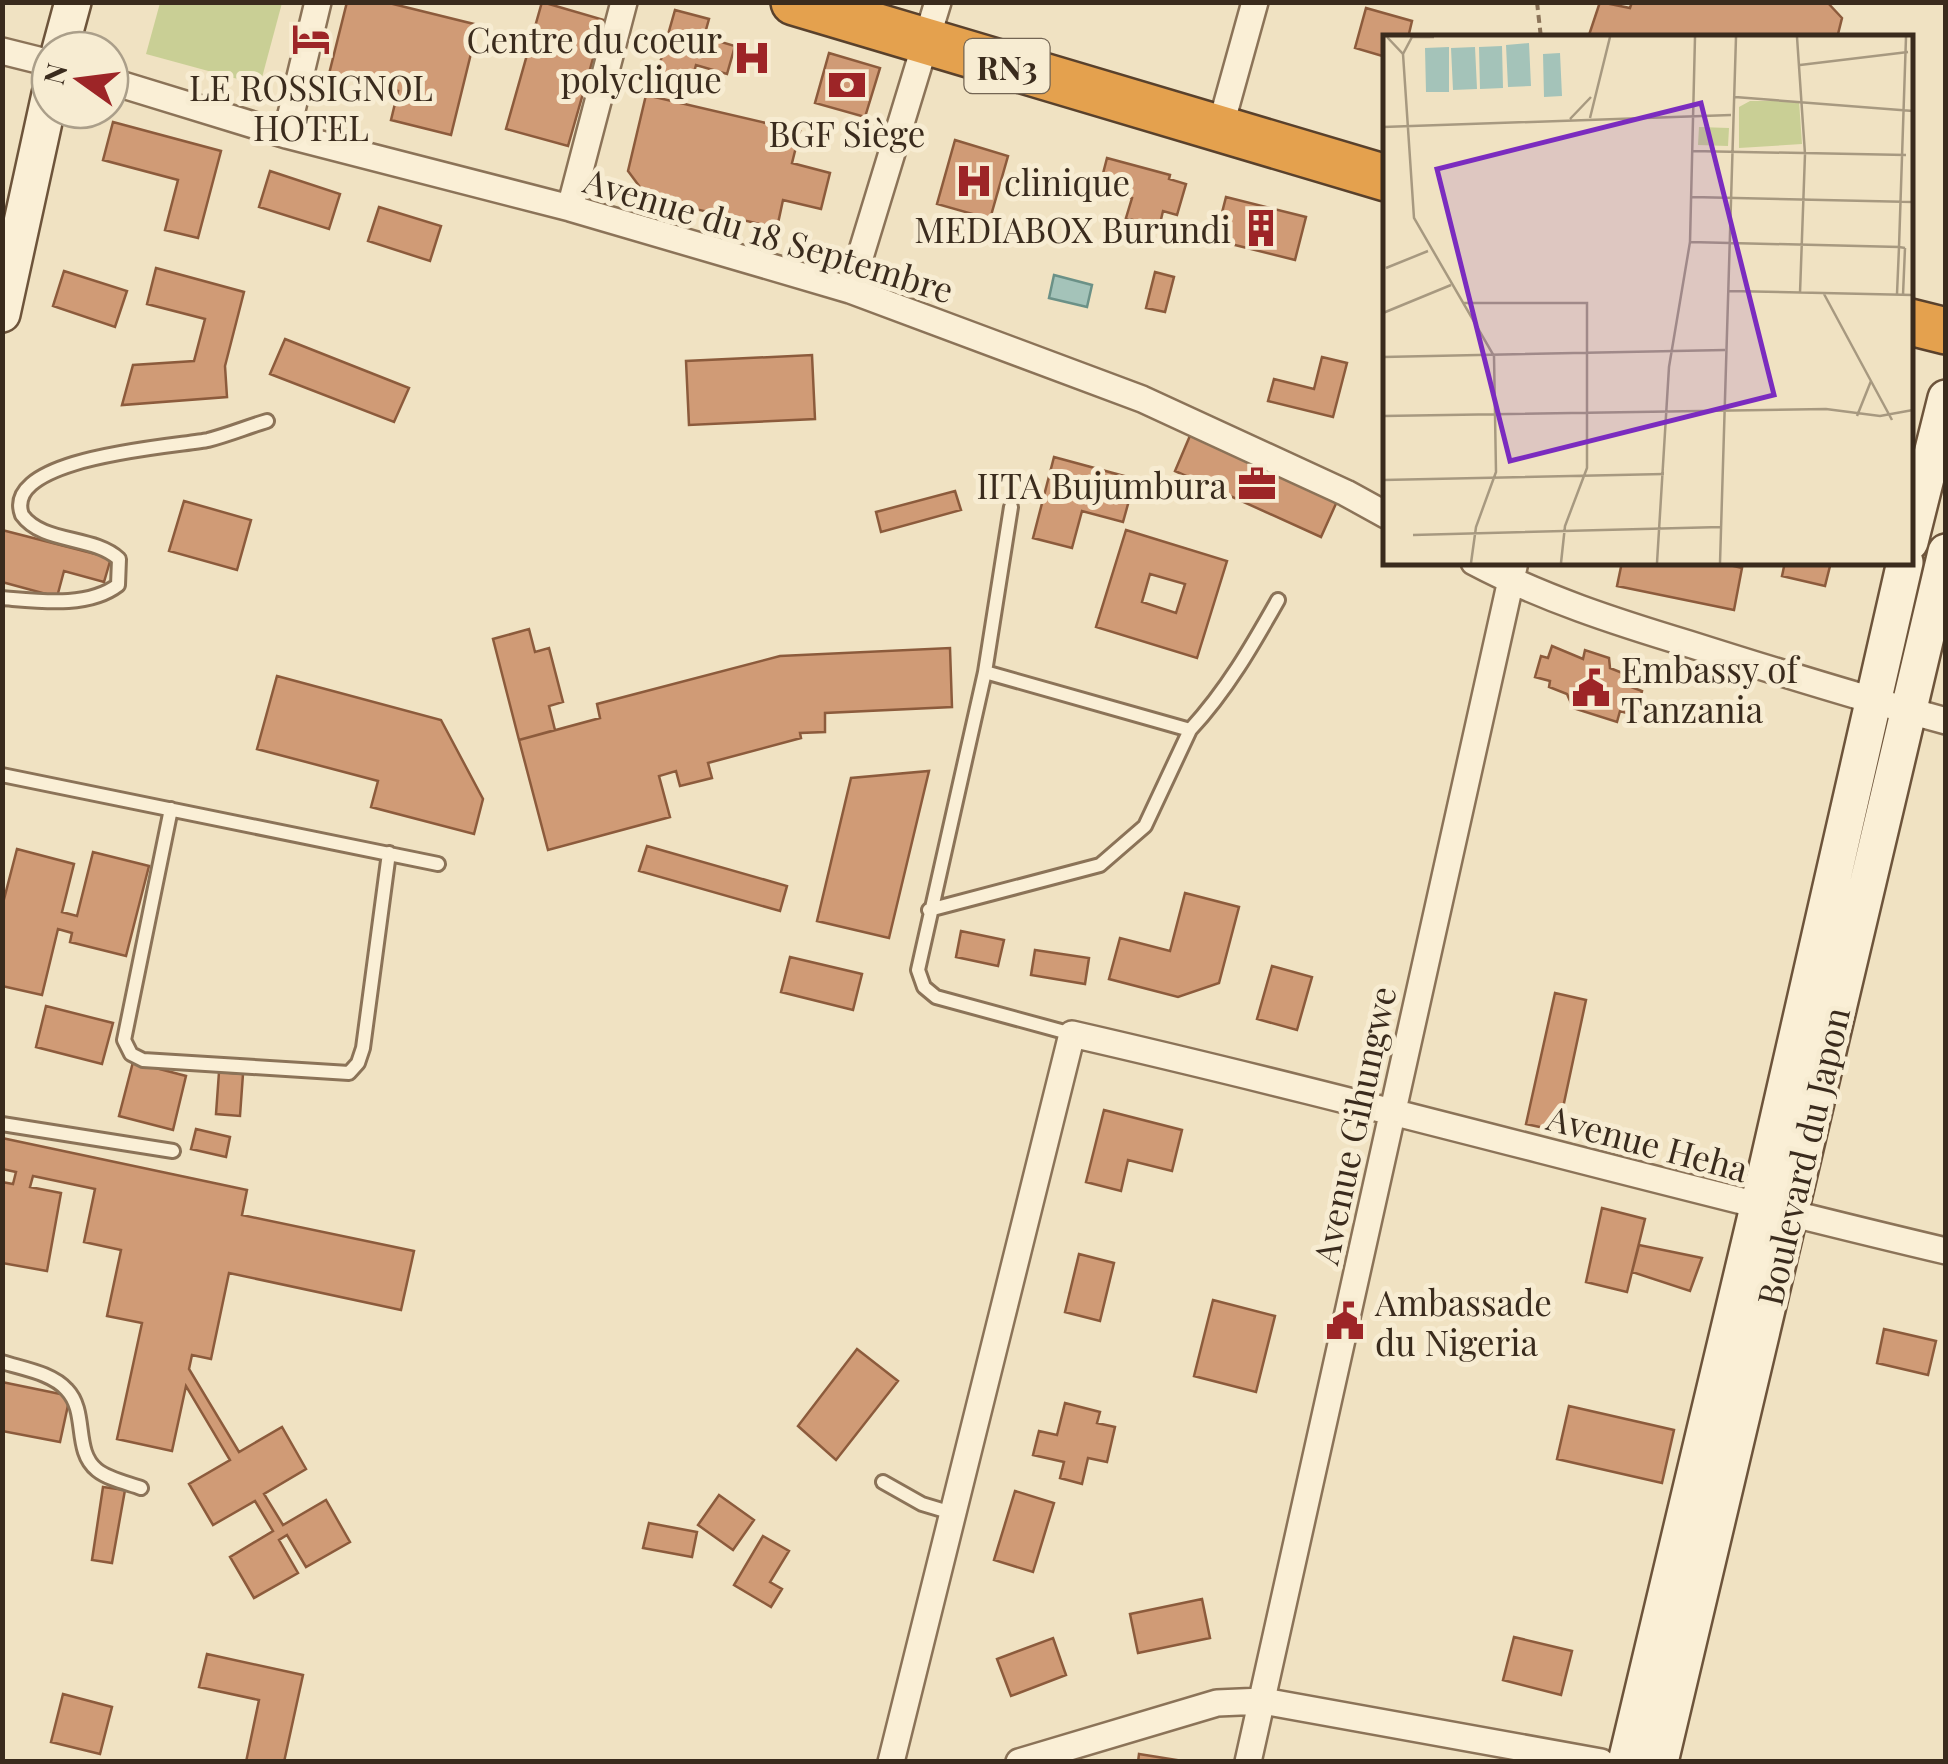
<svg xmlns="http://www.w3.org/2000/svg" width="1948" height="1764" font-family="'Playfair Display',serif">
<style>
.green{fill:#c9cf95}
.water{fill:#a4c3b9;stroke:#6b9187;stroke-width:2.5}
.building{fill:#d09b76;stroke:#8c5b3c;stroke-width:2.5;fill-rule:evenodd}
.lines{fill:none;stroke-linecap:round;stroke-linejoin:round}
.lane-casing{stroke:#8b7358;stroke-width:18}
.street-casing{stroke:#8b7358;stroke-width:30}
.secondary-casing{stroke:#6d543b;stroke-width:40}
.highway-casing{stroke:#59412c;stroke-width:50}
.path{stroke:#8b7358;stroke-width:4;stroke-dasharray:8 5;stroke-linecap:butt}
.lane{stroke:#faefd6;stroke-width:12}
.street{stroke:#faefd6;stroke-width:25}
.secondary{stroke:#faefd6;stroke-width:35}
.highway{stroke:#e4a14e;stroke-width:45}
.labels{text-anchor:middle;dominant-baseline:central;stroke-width:10;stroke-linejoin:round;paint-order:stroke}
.shield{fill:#f7ecd2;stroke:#736553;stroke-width:2.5}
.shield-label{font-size:32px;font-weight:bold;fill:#3a2b1d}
.poi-label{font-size:35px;fill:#3a2b1d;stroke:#f7ecd2;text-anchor:end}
.street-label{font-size:35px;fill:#3a2b1d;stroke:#f7ecd2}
.inset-road{fill:none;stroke:#a79980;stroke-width:2.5}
.view{fill:#7b2cbf;fill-opacity:0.15;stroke:#7b2cbf;stroke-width:5}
.inset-edge{fill:none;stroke:#3a2b1d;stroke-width:5}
</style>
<rect width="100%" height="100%" fill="#f0e2c2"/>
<path class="green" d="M160,3h122l-22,82 -114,-31z"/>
<path class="water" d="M1054,275l38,10 -5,22 -38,-9z"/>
<path class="building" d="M347,2h38l93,23 -27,110 -60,-15 7,-29 -69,-17z
M542,2l62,18 -36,126 -62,-17z
M1600,2l30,6 2,-6h195l15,16 -5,20h-249z
M1366,8l46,13 -4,17h-22v19l-31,-9z
M675,10l34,9 -5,18 31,9 -8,28 -31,-9 -6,22 -34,-10z
M829,53l51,15 -15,49 -50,-14z
M646,95l154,36 -8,32 38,10 -9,36 -38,-9 -6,28 -129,-30 -20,-27z
M113,122l108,29 -23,87 -33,-8 13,-50 -75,-20z
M955,140l53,16 -18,63 -53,-15z
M1107,158l63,17 -1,4 17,5 -9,31 -14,-4 -4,17 -33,-10 6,-20 -33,-9z
M270,171l70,23 -11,35 -70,-22z
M1226,197l80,20 -11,43 -80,-20z
M379,207l62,19 -11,35 -62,-20z
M156,268l88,24 -19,74 2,31 -105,8 11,-40 61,-4 11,-42 -58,-15z
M64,271l63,20 -12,36 -62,-21z
M1155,272l19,5 -9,35 -19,-4z
M285,339l124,49 -15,34 -124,-48z
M812,355l3,64 -126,6 -3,-64z
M1322,357l25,6 -14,54 -65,-16 6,-22 40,10z
M1192,431l147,66 -18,40 -146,-66z
M1054,457l81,22 -12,43 -41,-11 -10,37 -39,-10z
M955,491l6,19 -80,22 -5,-20z
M184,501l67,19 -14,50 -68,-19z
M2,530l109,28 -7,24 -40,-11 -7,26 -55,-15z
M1126,530l101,31 -30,97 -101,-31zM1150,574l35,10 -9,29 -34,-11z
M1622,562h95l25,6 -8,42 -117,-24z
M1785,562h46l-6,24 -43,-10z
M529,629l6,23 14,-4 14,54 -14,4 6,24 -36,10 -26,-101z
M1552,646l31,13 2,-9 24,8 1,10 15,6 -2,10 19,7 -6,25 -16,-5 -3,11 -44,-14 -6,-14 -18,-7 1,-6 -15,-4 6,-21 7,2z
M950,648l2,59 -127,6v19l-25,1 1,5 -93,25 4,15 -32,8 -4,-15 -17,5 11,41 -122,33 -29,-110 81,-22 -3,-14 183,-48z
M277,676l164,44 42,79 -9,35 -103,-27 7,-26 -121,-32z
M929,771l-40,167 -72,-17 34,-143z
M647,846l140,40 -7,25 -141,-40z
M17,849l57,15 -12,48 15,4 16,-64 56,14 -23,90 -56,-14 2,-9 -14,-4 -16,66 -40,-9v-79z
M1185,893l54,14 -20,76 -41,14 -69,-18 11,-41 50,13z
M961,931l43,9 -6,26 -42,-9z
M1035,950l54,8 -4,26 -54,-9z
M790,957l72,17 -9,36 -72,-18z
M1272,966l40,11 -15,53 -40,-11z
M1555,993l31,7 -28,131 -32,-7z
M46,1006l67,17 -11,41 -66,-17z
M133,1062l53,14 -13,54 -54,-14z
M219,1072l24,2 -3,42 -24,-2z
M1104,1110l78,20 -10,41 -44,-11 -7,31 -35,-9z
M196,1129l34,8 -4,20 -35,-8z
M2,1138l245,52 -5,25 172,36 -13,59 -172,-37 -18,86 -19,-4 -3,14 50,83 43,-25 24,42 -42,25 19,31 43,-25 24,42 -44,25 -19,-32 -8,5 19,33 -44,25 -24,-41 43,-26 -18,-30 -42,24 -24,-41 41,-24 -44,-74 -14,65 -55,-12 25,-116 -35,-7 14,-66 -37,-8 11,-53 -62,-13 -3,11 31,6 -14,78 -45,-8v-81l11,2 3,-12 -14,-3z
M1602,1208l43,11 -18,73 -41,-10z
M1639,1245l63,13 -12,33 -58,-19z
M1079,1254l35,9 -14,58 -35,-9z
M1213,1300l62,16 -19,76 -62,-16z
M1884,1329l52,12 -8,34 -51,-12z
M857,1349l41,32 -62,79 -38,-34z
M2,1382l68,14 -10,46 -58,-11z
M1065,1403l35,9 -3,11 18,4 -8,35 -19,-4 -6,26 -22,-6 4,-16 -31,-7 6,-24 18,4z
M1569,1406l105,24 -12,53 -105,-24z
M103,1487l22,3 -13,73 -20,-3z
M1015,1491l39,12 -21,69 -39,-12z
M719,1495l35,25 -21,30 -35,-25z
M649,1523l48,9 -5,25 -49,-9z
M763,1536l26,15 -19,31 12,7 -11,18 -37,-22z
M1202,1599l8,39 -72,15 -8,-39z
M1514,1637l58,14 -11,44 -58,-15z
M1053,1638l13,37 -55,21 -14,-37z
M207,1654l96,21 -19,87h-38l13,-62 -60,-13z
M63,1694l49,13 -12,47 -49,-12z
M1139,1754l50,8h-51z"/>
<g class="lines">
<g class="lane-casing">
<path id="lane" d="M1011,507l-26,165 -67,298 6,17 12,10 136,37
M2,598c37,3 86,10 116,-13l1,-26c-26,-24 -76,-15 -97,-44 -22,-59 159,-69 186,-75 20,-5 39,-13 59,-19
M1190,730c37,-40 62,-84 88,-130
M2,775l436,89
M171,809l-47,231 7,14 12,6 206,13 9,-10 5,-15 26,-195
M929,910l171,-45 45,-39 45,-96 -205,-58
M2,1124l171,27
M2,1362c22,7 50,11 65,28 21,22 6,61 30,80 11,9 30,13 44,18
M883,1482l39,22 30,9"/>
</g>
<g class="street-casing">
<path id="street" d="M2,51l48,12
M110,81l176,54 284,73 280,82 292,109 204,94 40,22
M1220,128l35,-126
M286,135l32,-133
M570,208l54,-206
M850,290l88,-288
M1474,562c68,36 142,60 215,82 85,27 170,53 257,77
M891,1762l181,-728c293,67 581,148 874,217
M1019,1762l198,-59 46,-2 338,61
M1248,1762l267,-1200"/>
</g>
<g class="secondary-casing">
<path id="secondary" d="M60,50l13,-48
M2,314l48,-220
M1910,542l36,-144
M1626,1762l132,-555 147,-645
M1660,1762l286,-1210"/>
</g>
<g class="highway-casing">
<path id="highway" d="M794,2l592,176
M1910,322l36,9"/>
</g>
<path class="path" d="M1537,2l4,36"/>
<use href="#lane" class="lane"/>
<use href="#street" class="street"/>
<use href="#secondary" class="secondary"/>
<use href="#highway" class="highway"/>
</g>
<defs>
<g id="hotel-bare" transform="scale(3)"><path d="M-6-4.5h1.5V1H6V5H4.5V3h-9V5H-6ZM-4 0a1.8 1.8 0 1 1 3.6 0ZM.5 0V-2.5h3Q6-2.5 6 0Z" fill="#9d2527" stroke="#f7ecd2" stroke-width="2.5" paint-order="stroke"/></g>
<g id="hospital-bare" transform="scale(3)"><path d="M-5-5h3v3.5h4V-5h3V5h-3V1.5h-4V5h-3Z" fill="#9d2527" stroke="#f7ecd2" stroke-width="2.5" paint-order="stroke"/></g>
<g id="bank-bare" transform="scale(3)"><path d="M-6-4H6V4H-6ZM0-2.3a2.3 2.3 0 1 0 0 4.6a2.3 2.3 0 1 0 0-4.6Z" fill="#9d2527" stroke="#f7ecd2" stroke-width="2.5" paint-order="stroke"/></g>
<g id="building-bare" transform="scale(3)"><path d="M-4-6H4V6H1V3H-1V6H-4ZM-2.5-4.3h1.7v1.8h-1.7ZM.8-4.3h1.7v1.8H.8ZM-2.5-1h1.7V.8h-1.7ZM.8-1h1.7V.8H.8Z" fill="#9d2527" stroke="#f7ecd2" stroke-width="2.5" paint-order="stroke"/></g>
<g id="office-bare" transform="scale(3)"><path d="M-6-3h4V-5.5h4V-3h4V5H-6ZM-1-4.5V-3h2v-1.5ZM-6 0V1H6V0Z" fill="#9d2527" stroke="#f7ecd2" stroke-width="2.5" paint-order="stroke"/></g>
<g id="civic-bare" transform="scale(3)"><path d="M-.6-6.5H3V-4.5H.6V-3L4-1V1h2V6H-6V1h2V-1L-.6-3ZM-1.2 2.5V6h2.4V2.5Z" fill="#9d2527" stroke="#f7ecd2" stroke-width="2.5" paint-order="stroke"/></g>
</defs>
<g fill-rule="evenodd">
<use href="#hotel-bare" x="311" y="39"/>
<use href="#hospital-bare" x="752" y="58"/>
<use href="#bank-bare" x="847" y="85"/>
<use href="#hospital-bare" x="974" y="181"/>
<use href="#building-bare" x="1261" y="228"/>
<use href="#office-bare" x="1257" y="484"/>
<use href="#civic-bare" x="1591" y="688"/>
<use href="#civic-bare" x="1345" y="1321"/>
</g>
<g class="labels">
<rect class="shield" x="964.5" y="39" width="85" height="54" rx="8"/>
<g class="shield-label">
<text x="1007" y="66">RN3</text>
</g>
<g class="poi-label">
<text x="722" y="38">Centre du coeur<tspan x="722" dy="40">polyclique</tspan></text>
<text x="311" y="86" text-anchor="middle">LE ROSSIGNOL<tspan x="311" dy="40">HOTEL</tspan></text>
<text x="847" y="132" text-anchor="middle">BGF Siège</text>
<text x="1004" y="181" text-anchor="start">clinique</text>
<text x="1231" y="228">MEDIABOX Burundi</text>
<text x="1227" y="484">IITA Bujumbura</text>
<text x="1621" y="668" text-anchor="start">Embassy of<tspan x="1621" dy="40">Tanzania</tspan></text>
<text x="1375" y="1301" text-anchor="start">Ambassade<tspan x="1375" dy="40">du Nigeria</tspan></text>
</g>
<g class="street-label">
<text transform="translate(769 234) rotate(17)">Avenue du 18 Septembre</text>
<text transform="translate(1353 1125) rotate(-78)">Avenue Gihungwe</text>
<text transform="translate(1648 1142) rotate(15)">Avenue Heha</text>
<text transform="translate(1802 1156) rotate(-77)">Boulevard du Japon</text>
</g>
</g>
<g transform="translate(1383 35)">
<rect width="530" height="530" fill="#f0e2c2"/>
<path d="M367,66h49l3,43 -63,4v-41zM316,92l30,1 -1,18 -30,-1z" fill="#c9cf95"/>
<path d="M146,8l2,43 -23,1 -2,-42zM119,11l1,42 -23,1 -1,-42zM66,12v45h-23l-1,-44zM92,12l2,42 -24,1 -2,-42zM177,18l2,43 -18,1 -1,-43z" fill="#a4c3b9"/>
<path class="inset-road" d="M4,2l16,17 11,164 80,138 2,116 -20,55 -5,36M414,2l8,117 -5,139M20,19l9,-17h22M417,30l108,-13M352,62l178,14M207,83l20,-81M187,84l21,-22M0,92l348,-12M309,116l214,4M309,162l221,5M307,207l209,5 -2,47M522,213l-6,-1 7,-210M3,233l42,-17M346,256l184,4M441,259l68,126M520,260l2,-47M81,268h123v165l-22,58 -4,37M0,278l68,-28M0,322l342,-7M0,381l443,-7 54,7 33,-6M474,381l14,-35M0,445l281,-6M30,500l308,-8M274,528l12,-196 21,-125 5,-205M337,528l16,-526"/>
<path class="view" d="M318,68l73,292 -264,66 -73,-292z"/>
<rect width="530" height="530" class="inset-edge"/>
</g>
<rect width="1948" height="1764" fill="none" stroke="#3a2b1d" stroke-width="10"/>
<g transform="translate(80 80) rotate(284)"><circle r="48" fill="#f7ecd2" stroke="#ab9f8a" stroke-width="2.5"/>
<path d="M0-8L18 38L0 25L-18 38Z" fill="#9d2527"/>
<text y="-15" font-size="28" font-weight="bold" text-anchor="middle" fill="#3a2b1d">N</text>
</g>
</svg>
